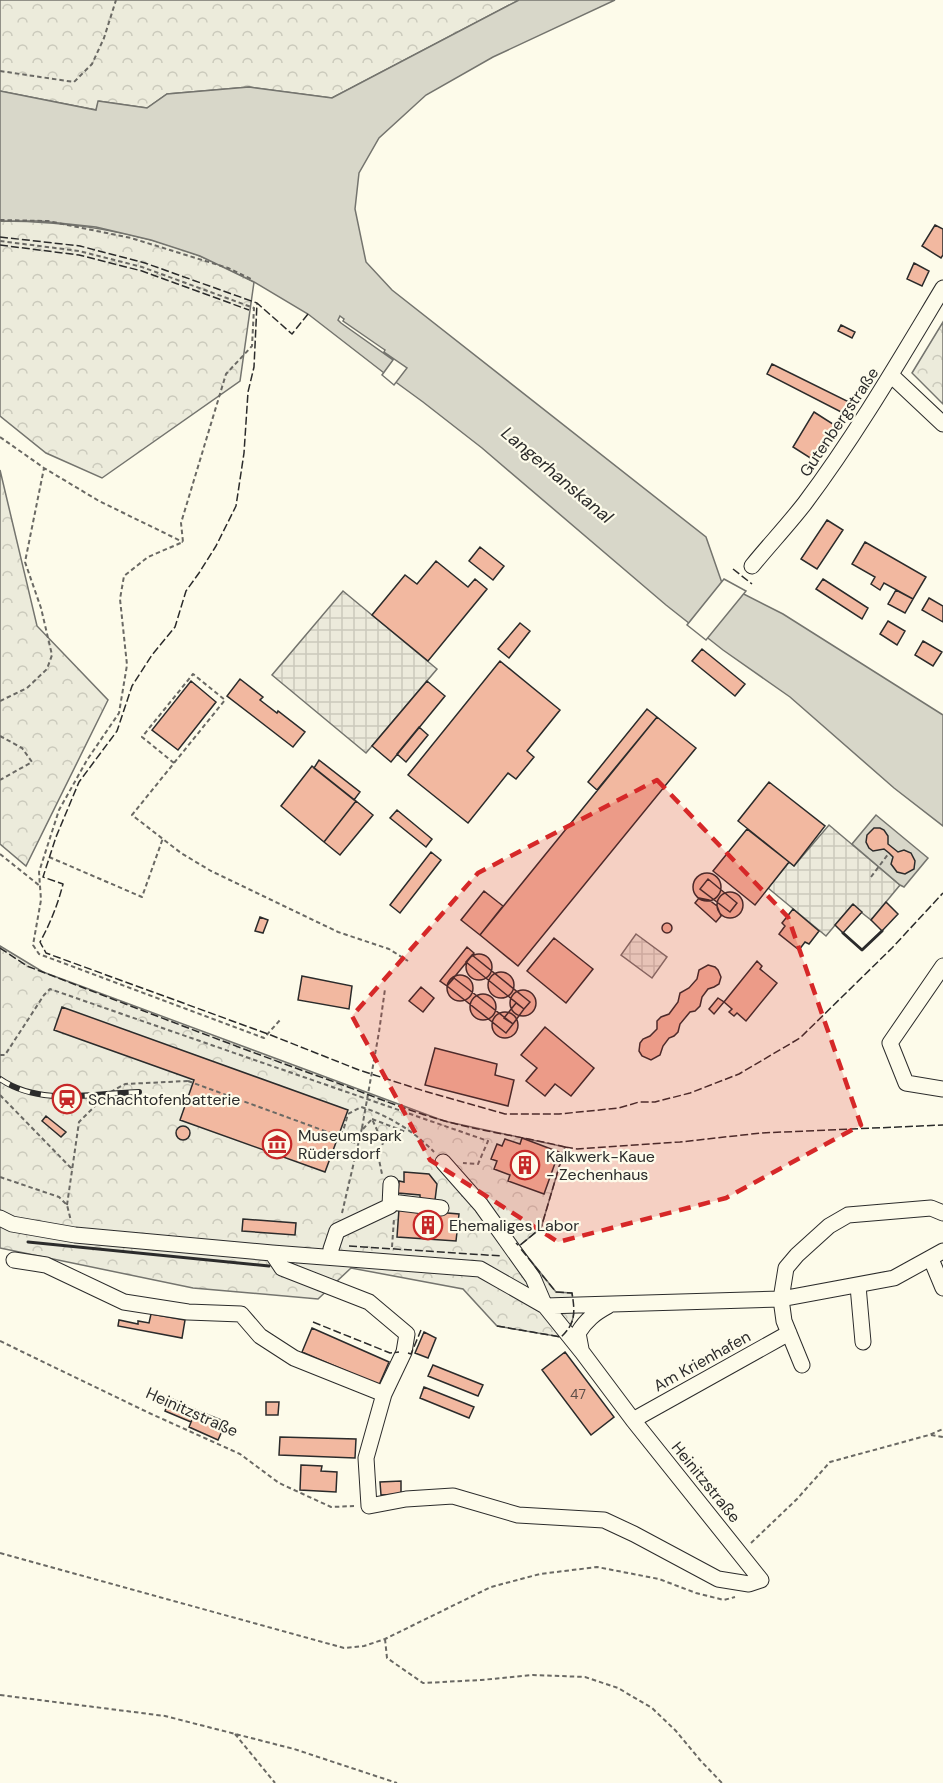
<svg xmlns="http://www.w3.org/2000/svg" width="943" height="1783" font-family="'DM Sans',sans-serif">
<style>
.forest{fill:url(#forest-crowns);stroke:#74746e;stroke-width:1.5}
.plaza{fill:url(#plaza-grid);stroke:#74746e;stroke-width:1.5}
.water{fill:#d8d7c9;stroke:#74746e;stroke-width:1.5}
.pier{fill:#fdfbea;stroke:#74746e;stroke-width:1.5}
.building{fill:#f2b8a0;stroke:#2b2b2b;stroke-width:1.5}
.lines{fill:none;stroke-linecap:round;stroke-linejoin:round}
.minor-casing{stroke:#2b2b2b;stroke-width:17}
.path{stroke:#6a6964;stroke-width:2;stroke-dasharray:4.5 3;stroke-linecap:butt}
.minor{stroke:#fdfbea;stroke-width:15}
.rail-casing{stroke:#2b2b2b;stroke-width:6}
.rail{stroke:#fdfbea;stroke-width:4;stroke-dasharray:11;stroke-linecap:butt}
.path-bridge{stroke:#6a6964;stroke-width:2;stroke-dasharray:4.5 3;stroke-linecap:butt}
.fence{stroke:#2b2b2b;stroke-width:1.5;stroke-dasharray:8 3;stroke-linecap:butt}
.wall{stroke:#2b2b2b;stroke-width:3}
.marked{fill:#d62828;fill-opacity:0.2;stroke:#d62828;stroke-width:4.5;stroke-dasharray:12 8;stroke-linejoin:round}
.labels{text-anchor:middle;dominant-baseline:central;stroke-width:4.5;stroke-linejoin:round;paint-order:stroke}
.number-label{font-size:14px;fill:#5d4e48}
.street-label{font-size:16px;fill:#2b2b2b;stroke:#fdfbea}
.poi-label{font-size:16px;fill:#2b2b2b;stroke:#fdfbea;text-anchor:start}
.water-label{font-size:18px;font-style:italic;fill:#2b2b2b;stroke:#fdfbea}
</style>
<defs>
<pattern id="forest-crowns" width="20" height="18" patternUnits="userSpaceOnUse" patternTransform="scale(1.5)"><rect width="20" height="18" fill="#ecebdb"/><path d="M2 6a3 3 0 1 1 6 0M12 15a3 3 0 1 1 6 0" fill="none" stroke="#cbcabc"/></pattern>
<pattern id="plaza-grid" width="8" height="8" patternUnits="userSpaceOnUse" patternTransform="scale(1.5)"><rect width="8" height="8" fill="#eceadb"/><path d="M0 4h8M4 0v8" fill="none" stroke="#cbc9bc"/></pattern>
</defs>
<rect width="100%" height="100%" fill="#fdfbea"/>
<path class="forest" d="M0,0h519l-187,98 -83,-11 -82,7 -20,14 -48,-7 -3,9 -96,-19z
M0,221c68,0 136,10 200,35 18,7 36,17 54,26l-14,99 -138,97 -56,-25 -46,-37z
M943,322v82l-31,-31z
M0,470l37,156 71,74 -82,166 -26,-22z
M0,946l43,26 401,149 121,26 -24,81 -22,18 37,46 16,1c3,19 4,30 -11,44l-64,-11 -34,-37 -112,-21 -33,31 -125,-11 -193,-40z"/>
<path class="plaza" d="M343,591l94,78 -71,84 -94,-78z
M829,825l71,60 -29,35 -19,-15 -26,31 -58,-48 21,-26 5,4z
M636,934l31,23 -15,21 -31,-23z"/>
<path class="water" d="M519,0h96l-122,57 -67,38 -47,43 -20,35 -4,36 11,53 26,28 314,247 16,46 61,31 160,101v111l-49,-38 -104,-91 -67,-47 -57,-45 -184,-157 -59,-46 -26,-19 -89,-69 -54,-32 -54,-26 -49,-16 -55,-13 -56,-6h-40v-130l96,19 2,-9 49,7 20,-14 82,-7 83,11z
M876,815l52,43 -24,29 -4,-2 -48,-41z"/>
<path class="pier" d="M340,316l4,3 -1,2 39,27 3,2 -1,2 23,16 -13,17 -12,-10 11,-15 -52,-37 -3,-3z
M724,579l22,12 -40,49 -19,-15z"/>
<path class="building" d="M935,225l8,4v26l-2,3 -19,-12z
M914,263l15,8 -7,15 -15,-7z
M841,325l14,7 -3,6 -14,-7z
M772,364l79,39 -6,11 -78,-40z
M814,412l22,14 -21,35 -22,-14z
M827,520l16,10 -26,39 -16,-10z
M865,542l61,35 -13,22 -29,-16 -4,7 -9,-6 4,-7 -23,-13z
M480,547l24,19 -11,14 -24,-19z
M436,561l32,26 7,-8 12,10 -59,72 -56,-46 33,-40 12,9z
M823,579l45,29 -6,11 -46,-30z
M896,590l17,9 -8,14 -17,-9z
M929,598l14,8v16l-21,-12z
M888,621l17,10 -8,14 -17,-11z
M520,623l10,8 -21,27 -11,-9z
M923,641l19,11 -9,14 -18,-11z
M702,649l43,35 -10,12 -43,-35z
M500,661l60,49 -33,41 7,6 -18,22 -8,-6 -40,50 -60,-48z
M240,679l23,18 -3,3 17,13 1,-2 27,21 -12,15 -66,-51z
M191,681l25,21 -38,48 -26,-20z
M427,681l18,15 -54,66 -19,-16z
M647,709l10,8 -60,73 -9,-8z
M657,717l39,31 -178,218 -38,-31z
M419,727l9,8 -22,27 -9,-8z
M319,760l41,32 -6,8 -40,-32z
M312,766l44,35 -32,41 -43,-36z
M769,782l56,44 -31,40 -56,-45z
M356,801l17,14 -33,40 -16,-13z
M397,810l35,29 -6,8 -36,-29z
M874,828h6l4,2 4,6v8l10,8 6,-2 7,3 4,8 -1,8 -9,5 -8,-2 -6,-8 2,-7 -4,-4 -5,-4 -11,2 -4,-3 -3,-6 1,-7z
M747,829l42,33 -34,43 -42,-34z
M431,852l10,8 -41,53 -10,-8z
M693 887a14 14 0 1 1 28 0a14 14 0 1 1-28 0Z
M708,879l29,24 -7,9 -30,-23z
M484,891l19,15 -23,29 -19,-15z
M717 905a13 13 0 1 1 26 0a13 13 0 1 1-26 0Z
M699,898l10,2 8,6 4,10 -5,6 -21,-19z
M886,902l12,12 -16,17 -11,-11z
M853,904l9,8 -19,21 -8,-8z
M793,909l26,22 -10,13 -4,-2 -6,8 -20,-16 6,-8 -3,-3z
M260,917l8,3 -5,13 -8,-2z
M662 928a5 5 0 1 1 10 0a5 5 0 1 1-10 0Z
M554,938l39,31 -27,34 -39,-32z
M467,947l7,6 -27,33 -7,-5z
M466 967a13 13 0 1 1 26 0a13 13 0 1 1-26 0Z
M472,955l58,47 -6,7 -58,-47z
M757,961l5,5 -2,3 17,14 -31,38 -9,-8 -3,3 -5,-4 3,-3 -8,-7z
M708,965l7,2 3,3 3,7 -2,7 -5,3 -6,2 -6,8 -2,9 -5,5 -5,1 -10,12 -2,8 -4,4 -5,2 -6,8 -3,9 -9,5 -9,-4 -3,-5 1,-8 3,-4 7,-3 7,-7v-8l4,-4 8,-3 9,-12 2,-9 9,-5 8,-9 2,-9z
M488 985a13 13 0 1 1 26 0a13 13 0 1 1-26 0Z
M447 988a13 13 0 1 1 26 0a13 13 0 1 1-26 0Z
M302,976l50,10 -3,23 -51,-9z
M454,978l59,46 -7,9 -59,-47z
M421,987l13,11 -11,14 -14,-11z
M510 1003a13 13 0 1 1 26 0a13 13 0 1 1-26 0Z
M470 1007a13 13 0 1 1 26 0a13 13 0 1 1-26 0Z
M718,998l6,4 -10,12 -5,-5z
M516,1003l8,6 -11,15 -9,-6z
M62,1007l286,103 -23,62 -145,-52 14,-40 -140,-50z
M492 1025a13 13 0 1 1 26 0a13 13 0 1 1-26 0Z
M545,1027l49,41 -23,28 -16,-12 -10,12 -19,-15 11,-13 -16,-13z
M435,1048l62,16 -2,11 19,5 -6,26 -83,-21z
M46,1116l20,16 -5,5 -19,-16z
M176 1133a7 7 0 1 1 14 0a7 7 0 1 1-14 0Z
M522,1138l37,14 -15,42 -36,-13 2,-6 -16,-6 3,-8 -6,-2 6,-15 5,2 3,-7 15,5z
M404,1172l25,2 8,10 -2,16 -15,-1v-4l-22,-2 1,-12 5,1z
M399,1209l60,5 -3,27 -59,-4z
M243,1219l53,4 -1,12 -53,-4z
M151,1314l34,6 -3,18 -64,-12 1,-6 19,4v-3l11,2z
M312,1328l77,34 -10,23 -77,-33z
M424,1332l12,6 -8,20 -13,-5z
M565,1352l49,65 -23,18 -49,-65z
M433,1365l50,20 -5,11 -50,-20z
M424,1387l50,20 -5,11 -49,-20z
M170,1398l26,12 -5,12 -26,-11z
M266,1402h13l-1,13h-12z
M196,1410l30,12 -8,18 -29,-13z
M280,1437l76,2 -1,19 -76,-3z
M301,1465l21,1 -1,5 16,1 -1,20 -36,-2z
M401,1481v13l-20,1 -1,-13z"/>
<g class="lines">
<g class="minor-casing">
<path id="minor" d="M892,376l51,48
M752,566c17,-21 36,-41 53,-63 51,-68 94,-142 138,-215
M943,966l-53,77 16,40 37,6
M443,1162l38,43 52,73 12,28
M391,1202l50,6
M0,1218l12,6 63,11 197,18 208,16 65,37 37,46 51,68 128,160 -12,4 -31,-5 -84,-45 -30,-14 -86,-5 -65,-19 -47,3 -37,7 -3,-48 18,-64 20,-42 3,-18 -38,-32 -87,-34 -10,-15
M331,1257v-8l6,-18 53,-25 1,-22
M931,1259l12,29
M14,1260l32,5 78,37 64,10 53,2 19,22 34,22 90,36
M858,1286l5,56
M545,1306l236,-7 113,-21 49,-27
M581,1349l-3,-16c8,-13 17,-20 30,-27
M802,1365l-18,-44 -3,-22 5,-31 11,-13 32,-29 19,-11 83,-7 12,5
M633,1420l156,-87"/>
</g>
<path class="path" d="M0,71l74,11 18,-18 12,-26 12,-38
M0,220l48,1 83,17 97,30 25,12
M0,241l79,10 63,16 112,41 -2,38 -26,28 -45,149 2,19 -35,15 -24,19 -4,23 7,66 -8,48 -32,47 -28,50 -20,62 2,28 -8,45 6,9 225,84 16,-18
M0,437l44,31 55,33 84,41
M0,701l27,-13 20,-19 5,-14 -11,-47 -16,-46 19,-94
M0,736l22,12 10,14 -32,18
M174,763l-32,-26 51,-63 32,26 -93,115 49,38 30,18 127,61 51,17 19,12
M0,854l40,32
M49,857l93,40 21,-59
M871,877l18,-24
M379,1032l6,-43
M0,1055h5l39,-60 6,-6 438,152 -10,23 -15,-1
M0,1095l72,74
M372,1119l34,13
M363,1129l9,-10 11,24 -5,12 4,19
M344,1138l2,-5 -5,5 7,-24 13,-7c27,8 54,25 73,45
M344,1139l14,5
M0,1177l59,20 8,8 4,16
M67,1205l12,-83 28,-28 18,-10 63,-3
M342,1213l20,-85
M392,1247l2,-28
M0,1341l147,71 93,42 39,29 52,24 23,-1
M931,1435l12,2
M751,1543l46,-44 33,-37 99,-27 14,-6
M0,1553l344,95 20,-2 21,-7 106,-52 49,-13 57,-7 62,12 37,14 28,7 11,-3
M385,1639l2,19 36,25 58,-3 52,-5 52,2 33,11 34,20 24,23 24,29 22,23
M0,1695l165,21 129,33 103,34
M235,1734l40,49"/>
<use href="#minor" class="minor"/>
<g class="rail-casing">
<path id="rail" d="M0,1079c41,28 94,14 139,13"/>
</g>
<use href="#rail" class="rail"/>
<path class="path-bridge" d="M188,1081l156,57
M362,1128l17,-96"/>
<path class="fence" d="M0,237l80,9 65,17 112,40
M0,245l79,10 63,16 107,39
M308,314l-16,20 -35,-31 -3,64 -6,25 -4,61 -8,53 -20,40 -17,27 -13,18 -11,36 -23,28 -20,31 -15,45 -38,51 -23,55 -13,40 20,7c-5,20 -13,40 -23,58l6,11 222,81 91,36 65,21 81,23h54l60,-6 20,-6h16l35,-9 49,-19 61,-36 92,-90 51,-55
M733,569l19,15
M0,948l27,18c101,39 201,78 302,114 39,14 76,30 116,41 39,11 80,16 120,26l-24,81 -22,18 -3,-3
M565,1147l12,2 103,-7 81,-9 182,-8
M349,1246l153,10
M313,1322l77,31 9,-1
M497,1326l64,11c15,-14 14,-25 11,-44l-16,-1 -36,-44
M408,1353l3,1 10,-24"/>
<path class="wall" d="M843,933l19,17 20,-19
M28,1242l241,24"/>
</g>
<path class="marked" d="M657,780l131,137 73,208 -135,73 -168,44 -128,-82 -78,-144 126,-143z"/>
<defs>
<g id="station-ring" transform="scale(1.5)"><circle r="9.5" fill="#fdfbea" stroke="#c62828" stroke-width="1.5"/><path d="M-3-6H3Q5-6 5-4V2Q5 4 3 4L4.5 6H3L1.5 4h-3L-3 6H-4.5L-3 4Q-5 4-5 2V-4Q-5-6-3-6ZM-3.5-4v3h7v-3ZM-3.5 1v1.5H-2V1ZM2 1v1.5H3.5V1Z" fill="#c62828"/></g>
<g id="museum-ring" transform="scale(1.5)"><circle r="9.5" fill="#fdfbea" stroke="#c62828" stroke-width="1.5"/><path d="M0-6L6-3V-2H-6V-3ZM-5-1h2V3h-2ZM-1-1h2V3h-2ZM3-1h2V3H3ZM-6 4H6V6H-6Z" fill="#c62828"/></g>
<g id="building-ring" transform="scale(1.5)"><circle r="9.5" fill="#fdfbea" stroke="#c62828" stroke-width="1.5"/><path d="M-4-6H4V6H1V3H-1V6H-4ZM-2.5-4.3h1.7v1.8h-1.7ZM.8-4.3h1.7v1.8H.8ZM-2.5-1h1.7V.8h-1.7ZM.8-1h1.7V.8H.8Z" fill="#c62828"/></g>
</defs>
<g fill-rule="evenodd">
<use href="#station-ring" x="67" y="1099"/>
<use href="#museum-ring" x="277" y="1144"/>
<use href="#building-ring" x="525" y="1165"/>
<use href="#building-ring" x="428" y="1225"/>
</g>
<g class="labels">
<g class="number-label">
<text x="578" y="1394">47</text>
</g>
<g class="street-label">
<text transform="translate(839 422) rotate(-56)">Gutenbergstraße</text>
<text transform="translate(702 1361) rotate(-29)">Am Krienhafen</text>
<text transform="translate(192 1412) rotate(24)">Heinitzstraße</text>
<text transform="translate(706 1482) rotate(51)">Heinitzstraße</text>
</g>
<g class="poi-label">
<text x="88" y="1099">Schachtofenbatterie</text>
<text x="298" y="1135">Museumspark<tspan x="298" dy="18">Rüdersdorf</tspan></text>
<text x="546" y="1156">Kalkwerk-Kaue<tspan x="546" dy="18">- Zechenhaus</tspan></text>
<text x="449" y="1225">Ehemaliges Labor</text>
</g>
<g class="water-label">
<text transform="translate(557 475) rotate(40)">Langerhanskanal</text>
</g>
</g>
</svg>
